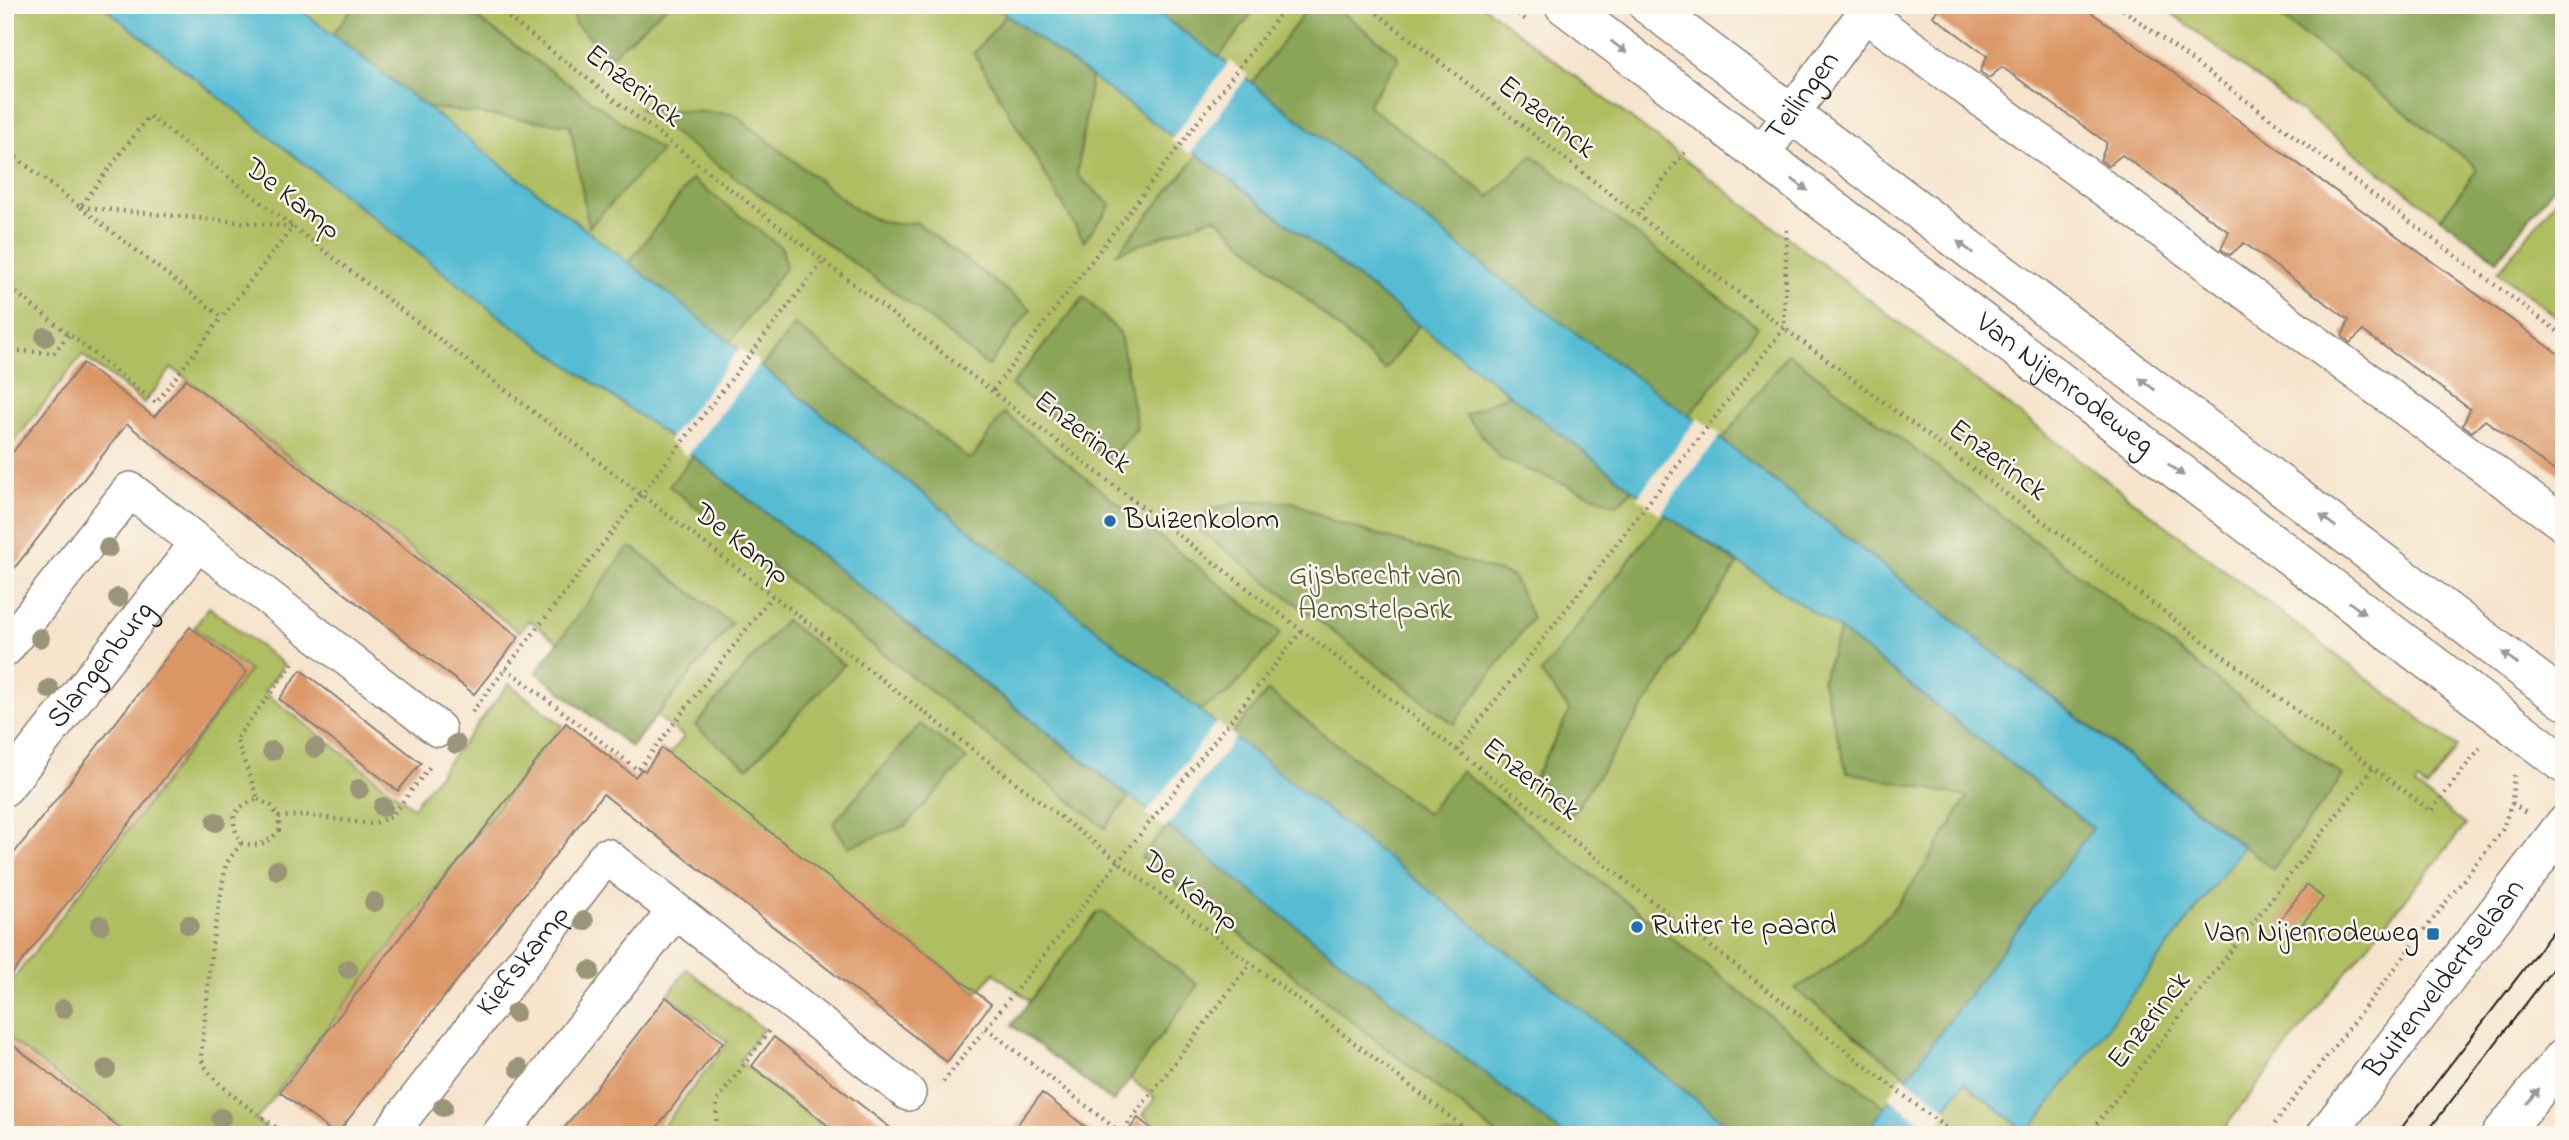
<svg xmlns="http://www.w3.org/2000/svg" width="2569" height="1140" font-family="'Indie Flower',sans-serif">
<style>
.green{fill:#afbe60;stroke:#666d3e;stroke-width:2}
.forest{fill:#8ba556;stroke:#546039;stroke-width:2}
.water{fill:#55bcd3;stroke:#386c78;stroke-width:2}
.pier{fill:#f6e4cc}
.building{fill:#db9665}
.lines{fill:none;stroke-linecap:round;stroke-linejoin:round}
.minor-casing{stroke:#898074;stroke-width:38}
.secondary-casing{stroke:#898074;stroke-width:41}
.path{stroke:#898074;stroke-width:4.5;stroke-dasharray:2 5;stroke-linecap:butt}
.minor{stroke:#fff;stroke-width:35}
.secondary{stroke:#fff;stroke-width:38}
.tram{stroke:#1c1c1c;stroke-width:2}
.tree{fill:#9a9578}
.oneway{fill:#999}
.poi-dot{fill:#1f6fb2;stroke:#fbf7ec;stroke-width:2.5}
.labels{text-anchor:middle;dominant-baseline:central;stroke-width:5;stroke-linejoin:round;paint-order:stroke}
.street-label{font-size:30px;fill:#1c1c1c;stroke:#fbf7ec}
.poi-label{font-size:30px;fill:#1c1c1c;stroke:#fbf7ec;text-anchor:start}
.park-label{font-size:30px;fill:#4f5534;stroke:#fbf7ec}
</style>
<rect width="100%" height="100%" fill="#fbf7ec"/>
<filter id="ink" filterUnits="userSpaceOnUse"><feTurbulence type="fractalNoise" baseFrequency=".0143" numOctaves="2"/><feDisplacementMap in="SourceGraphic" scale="14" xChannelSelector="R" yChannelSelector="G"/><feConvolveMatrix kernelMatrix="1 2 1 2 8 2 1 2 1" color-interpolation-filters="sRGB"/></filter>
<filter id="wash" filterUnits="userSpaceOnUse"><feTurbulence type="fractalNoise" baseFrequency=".00686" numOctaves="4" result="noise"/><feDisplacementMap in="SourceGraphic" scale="28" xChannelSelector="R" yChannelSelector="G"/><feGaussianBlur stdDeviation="1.57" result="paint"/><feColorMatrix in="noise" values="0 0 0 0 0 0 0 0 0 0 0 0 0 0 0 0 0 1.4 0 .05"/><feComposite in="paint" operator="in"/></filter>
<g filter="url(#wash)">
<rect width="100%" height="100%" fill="#f6e4cc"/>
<path class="green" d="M5,5h1477l975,742 -30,42 -9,-7 -3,4 51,39 -142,174 -105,136h-1051l-25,-20 12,-17 -161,-125 -17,20 -310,-236 17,-20 -155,-117 -10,12 -347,-264 -28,35 -62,-48 -77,99z
M2161,5h104l210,161 1,5 -35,47z
M2564,190v132l-66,-50z
M209,607l75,58 -20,27 149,115 96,-123 53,41 -306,395 19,15h-142l-128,-99v-46l244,-319 -55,-43z
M687,969l76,60 -24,32 96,74h-179l72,-93 -60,-47z"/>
<path class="forest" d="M354,5h105l202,146 -72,76 -19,-102 -145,-18 -92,-73z
M573,5h95l-57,51 -36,-32z
M1146,5h112l-39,52z
M1310,5h23l64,50 1,5 -30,44 2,3 120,90 42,-42 226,172 -69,89 -190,-139 -247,-194z
M2265,5h299v168l-67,87 -56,-42 35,-47 -1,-5z
M1006,15l85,62 -14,98 34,30 -27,36 -110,-188z
M639,108l95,6 124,97c20,11 35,16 58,11l115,87 -43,57 -72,-58z
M1198,155l221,170 -34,45 -170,-153 -98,36z
M692,179l90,69 4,19 -57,76 -100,-80z
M1084,297l36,36 17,95 -28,32 -98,-75z
M795,325l174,134 3,-1 32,-45 277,220 -52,60 -32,18 -436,-344z
M1788,353l555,423 -70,93 -551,-429z
M1509,394l124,95 -16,16 -116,-46 -36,-44z
M693,456l436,341 -24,31 -436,-342z
M1247,501l47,1 36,18 183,56 19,42 -78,106 -261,-199 18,-16z
M1665,514l73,50 -165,250 -41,-31 38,-72 -29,-38z
M628,548h5l99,76 -101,123 -95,-75z
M785,620l59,45 -96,103 -53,-42z
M1840,630l254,199 -186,248 -113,-88c92,-54 119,-104 172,-192l-120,-25 -25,-93z
M1268,691l159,123 34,-43 424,336 -21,28h-123l-511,-399z
M920,724l47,35 -62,67 -57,21 -15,-24z
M1168,826l396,309h-66l-357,-278z
M1102,912l96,73 -85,117 -101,-77 85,-112z"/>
<path class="water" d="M101,5h204l-3,6 327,252 1112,872h-177l-903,-704 -162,-115z
M993,5h153l73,52 280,220 223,163 521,407 -215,286 -64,-50 -39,52h-61l229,-307 -253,-198 -175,-116 -467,-359z"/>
<path class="pier" d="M1230,61l18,14 -58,79 -19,-14z
M740,348l20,15 -73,93 -19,-15z
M1698,418l23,17 -61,79 -23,-17z
M1217,722l19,15 -71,92 -19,-15z
M1903,1076l45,34 -16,21 -44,-34z"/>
<g id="blocks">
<path class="building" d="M1941,5h140l483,353v120l-79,-58 -13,12 -9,-7 7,-16 -107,-78 -13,12 -8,-7 7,-16 -105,-77 -14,12 -9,-6 8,-17 -107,-77 -14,11 -8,-6 7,-17 -105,-76 -13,11 -9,-6 7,-16 -54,-40z
M83,363l71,54 32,-38 333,258 -45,57 -347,-270 -122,156v-118z
M190,627l57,45 -242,311v-118z
M301,670l120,93 -23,28 -119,-92z
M566,723l69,54 7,-8 3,2 17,-23 329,256 -44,58 -344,-268 -267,341 -56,-43z
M2307,885l16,13 -28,35 -16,-12z
M666,997l57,45 -72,93h-92z
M774,1037l119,93 -3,5h-50l-88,-69z
M5,1039l124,96h-119l-5,-4z
M1042,1093l54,42h-87z
M1138,1118l21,17h-34z"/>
</g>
</g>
<g filter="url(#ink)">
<use href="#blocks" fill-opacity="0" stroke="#898074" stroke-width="2"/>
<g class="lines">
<g class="minor-casing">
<g id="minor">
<path d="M1865,14l699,510"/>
<path id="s1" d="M1761,155l110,-150"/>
<path d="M5,649l125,-159 308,239"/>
<path id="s2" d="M5,788l193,-245"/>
<path id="s3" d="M389,1135l217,-279 302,237"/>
<path d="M499,1135l176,-224"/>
</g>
</g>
<g class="secondary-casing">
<g id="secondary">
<path id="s4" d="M1564,5l1000,759"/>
<path d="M1648,5l916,695"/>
<path id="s5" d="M2326,1135l238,-310"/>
<path d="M2501,1135l63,-78"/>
</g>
</g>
<path class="path" d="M492,5l1463,1130
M1366,5l418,323 647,483 49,-63
M1507,5l19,15
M2117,5l447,331
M5,149l75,58 69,-91 1325,1019
M80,207l142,110 71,-90
M81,207l211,20
M1637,215l50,-66
M5,284l151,119 66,-86
M5,350l49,3 15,-19
M993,390l294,-385
M293,663l-57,76 22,60c-27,9 -29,20 -17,44 18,4 27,1 38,-13v-13l26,-2 67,9 19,-7 40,-52
M506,668l132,102 134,-174
M472,712l352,-452
M1457,750l327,-422 3,-102
M258,799l13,7 8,11
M2512,803l14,10
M241,843l-15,21 -14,81 -11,112c6,26 63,60 85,78
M986,1028l135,105 129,-169
M943,1082l358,-450
M716,1135l1,-34 52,-70
M2088,1135l285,-367
M2266,1135l236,-305 10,-27 2,-28"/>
<use href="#minor" class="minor"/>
<use href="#secondary" class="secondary"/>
<path class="tram" d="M2396,1135l168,-218
M2425,1135l139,-181"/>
</g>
<g class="tree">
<circle cx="45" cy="337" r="10"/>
<circle cx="108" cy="548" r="10"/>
<circle cx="118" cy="598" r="10"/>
<circle cx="40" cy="638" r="10"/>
<circle cx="49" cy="689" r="10"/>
<circle cx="456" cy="744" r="10"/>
<circle cx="315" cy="748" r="10"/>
<circle cx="272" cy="751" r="10"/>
<circle cx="359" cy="789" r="10"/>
<circle cx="383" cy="807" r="10"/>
<circle cx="216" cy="822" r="10"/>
<circle cx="277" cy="870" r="10"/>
<circle cx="374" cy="902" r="10"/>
<circle cx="584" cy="921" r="10"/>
<circle cx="100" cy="925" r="10"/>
<circle cx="189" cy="925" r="10"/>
<circle cx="348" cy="969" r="10"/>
<circle cx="590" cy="971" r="10"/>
<circle cx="63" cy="1009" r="10"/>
<circle cx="515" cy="1013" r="10"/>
<circle cx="519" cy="1068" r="10"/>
<circle cx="106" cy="1069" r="10"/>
<circle cx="443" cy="1107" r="10"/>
<circle cx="221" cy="1118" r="10"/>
</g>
<defs><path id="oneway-solid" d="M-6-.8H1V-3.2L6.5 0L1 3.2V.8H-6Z" transform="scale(1.75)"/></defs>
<g class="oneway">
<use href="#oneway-solid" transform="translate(1619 47) rotate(37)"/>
<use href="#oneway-solid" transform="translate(1800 185) rotate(37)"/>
<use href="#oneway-solid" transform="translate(1965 247) rotate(-143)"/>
<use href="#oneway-solid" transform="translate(2147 384) rotate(-143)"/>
<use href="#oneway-solid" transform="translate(2176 470) rotate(37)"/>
<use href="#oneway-solid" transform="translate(2328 521) rotate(-143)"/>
<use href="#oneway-solid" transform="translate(2357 608) rotate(37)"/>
<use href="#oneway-solid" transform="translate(2510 658) rotate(-143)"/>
<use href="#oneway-solid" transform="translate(2533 1096) rotate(-51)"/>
</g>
</g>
<g class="poi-dot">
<circle cx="1110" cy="521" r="7"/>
<circle cx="1637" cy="927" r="7"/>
<rect x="2426" y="927" width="14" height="14" rx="3.5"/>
</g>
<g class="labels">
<g class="street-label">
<text transform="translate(633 87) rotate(38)">Enzerinck</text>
<text stroke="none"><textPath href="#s1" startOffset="72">Teilingen</textPath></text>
<text transform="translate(1546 118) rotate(38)">Enzerinck</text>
<text transform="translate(292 200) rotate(38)">De Kamp</text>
<text stroke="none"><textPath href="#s4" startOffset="628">Van Nijenrodeweg</textPath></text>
<text transform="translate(1082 433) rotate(38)">Enzerinck</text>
<text transform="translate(1997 461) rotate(37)">Enzerinck</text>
<text transform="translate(741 545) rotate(38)">De Kamp</text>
<text stroke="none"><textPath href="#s2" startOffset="156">Slangenburg</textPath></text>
<text transform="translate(1530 780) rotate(38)">Enzerinck</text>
<text transform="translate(1190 892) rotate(37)">De Kamp</text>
<text stroke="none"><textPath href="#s3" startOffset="220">Kiefskamp</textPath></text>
<text stroke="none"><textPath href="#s5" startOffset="196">Buitenveldertselaan</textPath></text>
<text transform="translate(2150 1021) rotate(-52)">Enzerinck</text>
</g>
<g class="poi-label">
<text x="1124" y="521">Buizenkolom</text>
<text x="1651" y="927">Ruiter te paard</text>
<text x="2419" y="934" text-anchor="end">Van Nijenrodeweg</text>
</g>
<g class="park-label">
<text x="1375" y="577">Gijsbrecht van<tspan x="1375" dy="34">Aemstelpark</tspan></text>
</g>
</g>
<rect width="2569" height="1140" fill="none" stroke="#fbf7ec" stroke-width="28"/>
</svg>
